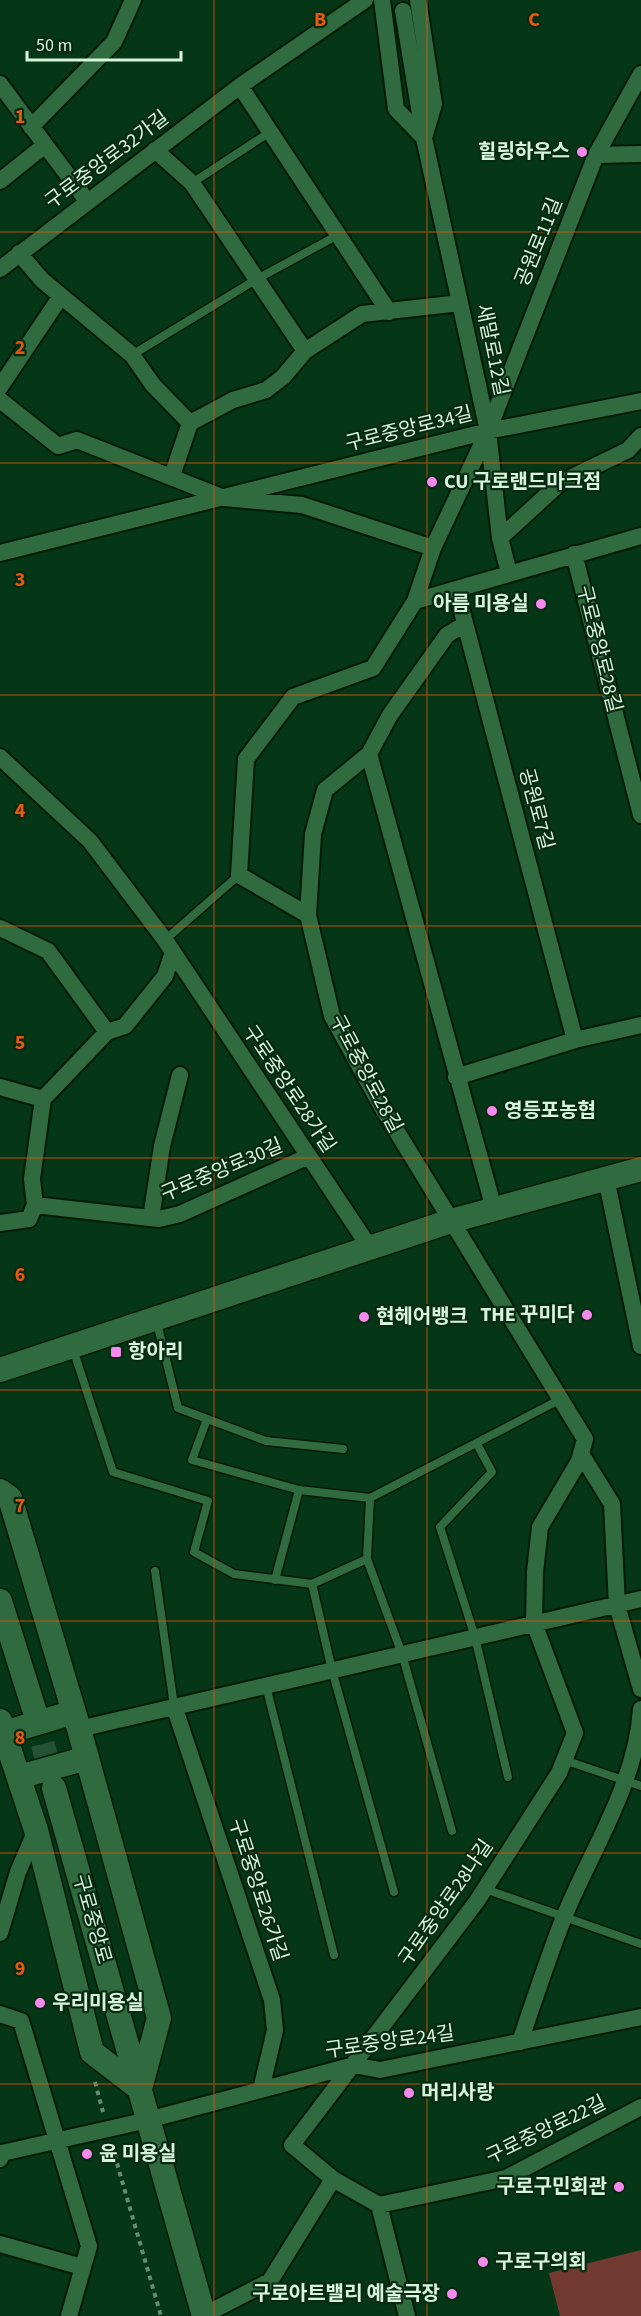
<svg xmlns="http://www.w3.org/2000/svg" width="641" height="2316" font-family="'Source Sans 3','Noto Sans KR',sans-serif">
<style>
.green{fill:#723931}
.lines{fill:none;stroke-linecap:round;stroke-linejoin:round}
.secondary-tunnel{stroke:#245333;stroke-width:24;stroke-dasharray:24 12;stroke-linecap:butt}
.lane-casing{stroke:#001b05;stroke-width:11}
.street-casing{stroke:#001b05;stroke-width:20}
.secondary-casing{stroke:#001b05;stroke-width:27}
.path{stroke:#648c6e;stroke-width:4;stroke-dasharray:4.5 4.5;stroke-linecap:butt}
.lane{stroke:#2f6b3e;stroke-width:8}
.street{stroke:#2f6b3e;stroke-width:16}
.secondary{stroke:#2f6b3e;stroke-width:24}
.grid{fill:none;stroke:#e8590c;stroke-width:1.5;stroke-opacity:0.55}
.poi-dot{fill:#f589ee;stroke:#092a12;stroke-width:2}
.labels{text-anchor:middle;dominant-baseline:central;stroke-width:4.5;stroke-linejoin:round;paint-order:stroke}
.poi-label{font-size:20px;font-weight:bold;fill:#d6f5da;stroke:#092a12;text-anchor:start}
.street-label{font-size:20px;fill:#d6f5da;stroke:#092a12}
.grid-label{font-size:20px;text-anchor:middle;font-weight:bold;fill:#e8590c;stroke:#092a12;stroke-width:4.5;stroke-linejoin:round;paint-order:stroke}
</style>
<rect width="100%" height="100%" fill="#053615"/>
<path class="green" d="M641,2250v66h-81l-11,-43z"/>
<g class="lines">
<path class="secondary-tunnel" d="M34,1709l20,79"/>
<g class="lane-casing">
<path id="lane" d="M192,183l78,-51
M132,355l125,-76 81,-44
M165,940l74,-65
M156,1319l22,89 88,33 77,8
M73,1349l40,123 95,29 -14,51 40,22 78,10 55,-25
M207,1419l-15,41 107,30 71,8
M477,1444l15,28 -52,55 35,110 33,140
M370,1498l-3,61 35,95 50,177
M370,1498l189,-98
M155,1571l19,135
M275,1580l24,-90
M312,1584l20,86 62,222
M266,1686l68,269
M564,1760l77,26
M485,1889l156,55"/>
</g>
<g class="street-casing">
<path id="street" d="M382,0l14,109 28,29 10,-34 -16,-104
M403,11l21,127 64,293 12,107 9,35
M641,74l-45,81 -108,276 -55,117 -18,53 -42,67 -80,29 -47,62 -7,116 69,40 24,101 51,93 202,330 -6,22 -39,66 -5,45 -1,51 41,110 -16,40 -82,128 -185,244 41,34 46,26 127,-27 135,-71
M0,84l87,117
M240,86l149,226
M31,127l83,-85 19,-42
M155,150l37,33 113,168
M596,155l45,-1
M0,181l45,-36
M19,253l23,27 90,75 21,30 37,38 43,-23 33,-10 17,-13 22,-26 57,-37 98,-11
M0,269l240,-183 125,-86
M0,387l61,-91
M0,400l58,46 19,-6 147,58 78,7 131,43
M172,476l18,-53
M500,538l60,-55 68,-33 13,-14
M0,553l488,-122 153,-30
M574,554l67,261
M456,589l119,451
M415,601l226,-65
M369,754l125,455
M0,757l90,84 75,99 205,308
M308,915l5,-81 12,-44 44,-36 21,-39 57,-80 18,-11
M0,928l48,23 59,81
M456,1077l119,-37 66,-15
M0,1087l43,12
M606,1178l35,168
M35,1205l-3,-26 11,-80 64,-67 18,-6 40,-50 8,-24
M151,1218l11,-72 18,-71
M0,1223l29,-4 6,-14 124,14 21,-5 129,-58
M581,1454l31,50 5,101 24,84
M174,1706l98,294 3,30 -14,60
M79,1729l562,-130
M0,1933l18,-61 18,-42
M0,2014l21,7 68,225 -20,70
M520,2042c14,-42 28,-84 44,-125 28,-68 72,-133 77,-208
M0,2159l2,-6 146,-33 206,-55 26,5 261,-53
M379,2205l28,111
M0,2244l82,23
M204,2315l66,-34 63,-102"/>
</g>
<g class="secondary-casing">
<path id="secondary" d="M0,1370l451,-149 190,-52
M0,1491l10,7 69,231 80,289 -19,71 -48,-37 -56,-222 -36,-109
M0,1601l34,108
M4,1733l70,-21
M19,1777l68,-19
M54,1788l150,528"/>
</g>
<path class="path" d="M95,2082l8,30
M112,2146l49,170"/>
<use href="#lane" class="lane"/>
<use href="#street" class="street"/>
<use href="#secondary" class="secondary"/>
</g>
<path class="grid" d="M214,0v2316M427,0v2316M0,232h641M0,463h641M0,695h641M0,926h641M0,1158h641M0,1390h641M0,1621h641M0,1853h641M0,2084h641"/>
<g class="poi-dot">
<circle cx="582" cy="152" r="6"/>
<circle cx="432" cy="482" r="6"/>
<circle cx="541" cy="604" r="6"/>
<circle cx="492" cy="1111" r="6"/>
<circle cx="587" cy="1315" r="6"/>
<circle cx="364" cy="1317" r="6"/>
<rect x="110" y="1346" width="12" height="12" rx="3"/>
<circle cx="40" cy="2003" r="6"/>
<circle cx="409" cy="2093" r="6"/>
<circle cx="87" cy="2154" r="6"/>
<circle cx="619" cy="2187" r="6"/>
<circle cx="483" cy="2262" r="6"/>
<circle cx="452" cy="2294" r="6"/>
</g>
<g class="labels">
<g class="poi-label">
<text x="570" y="152" text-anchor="end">힐링하우스</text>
<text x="444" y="482">CU 구로랜드마크점</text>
<text x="529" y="604" text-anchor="end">아름 미용실</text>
<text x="504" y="1111">영등포농협</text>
<text x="575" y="1315" text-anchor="end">THE 꾸미다</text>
<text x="376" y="1317">현헤어뱅크</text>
<text x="128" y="1352">항아리</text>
<text x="52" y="2003">우리미용실</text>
<text x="421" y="2093">머리사랑</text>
<text x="99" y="2154">윤 미용실</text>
<text x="607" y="2187" text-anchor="end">구로구민회관</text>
<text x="495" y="2262">구로구의회</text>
<text x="440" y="2294" text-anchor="end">구로아트밸리 예술극장</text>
</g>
<g class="street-label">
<text transform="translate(107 160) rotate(-37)">구로중앙로32가길</text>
<text transform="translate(539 242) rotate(-68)">공원로11길</text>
<text transform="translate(492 350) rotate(78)">새말로12길</text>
<text transform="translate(409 429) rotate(-14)">구로중앙로34길</text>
<text transform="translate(599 649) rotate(76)">구로중앙로28길</text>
<text transform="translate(536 809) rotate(75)">공원로7길</text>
<text transform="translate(366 1074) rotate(62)">구로중앙로28길</text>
<text transform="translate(289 1089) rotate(56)">구로중앙로28가길</text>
<text transform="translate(222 1170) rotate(-23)">구로중앙로30길</text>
<text transform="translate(258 1890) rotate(72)">구로중앙로26가길</text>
<text transform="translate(446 1903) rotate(-55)">구로중앙로28나길</text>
<text transform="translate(92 1919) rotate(74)">구로중앙로</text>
<text transform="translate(390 2042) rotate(-8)">구로중앙로24길</text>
<text transform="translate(546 2130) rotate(-26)">구로중앙로22길</text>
</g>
</g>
<g class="grid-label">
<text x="320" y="26">B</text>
<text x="534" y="26">C</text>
<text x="20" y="123">1</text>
<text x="20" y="354">2</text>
<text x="20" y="586">3</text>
<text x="20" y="817">4</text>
<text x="20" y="1049">5</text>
<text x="20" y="1281">6</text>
<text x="20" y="1512">7</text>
<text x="20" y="1744">8</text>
<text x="20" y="1975">9</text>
</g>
<path d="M27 51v9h154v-9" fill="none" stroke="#d6f5da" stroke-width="3"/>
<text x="36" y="51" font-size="18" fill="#d6f5da" stroke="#092a12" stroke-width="4.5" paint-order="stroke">50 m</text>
</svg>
